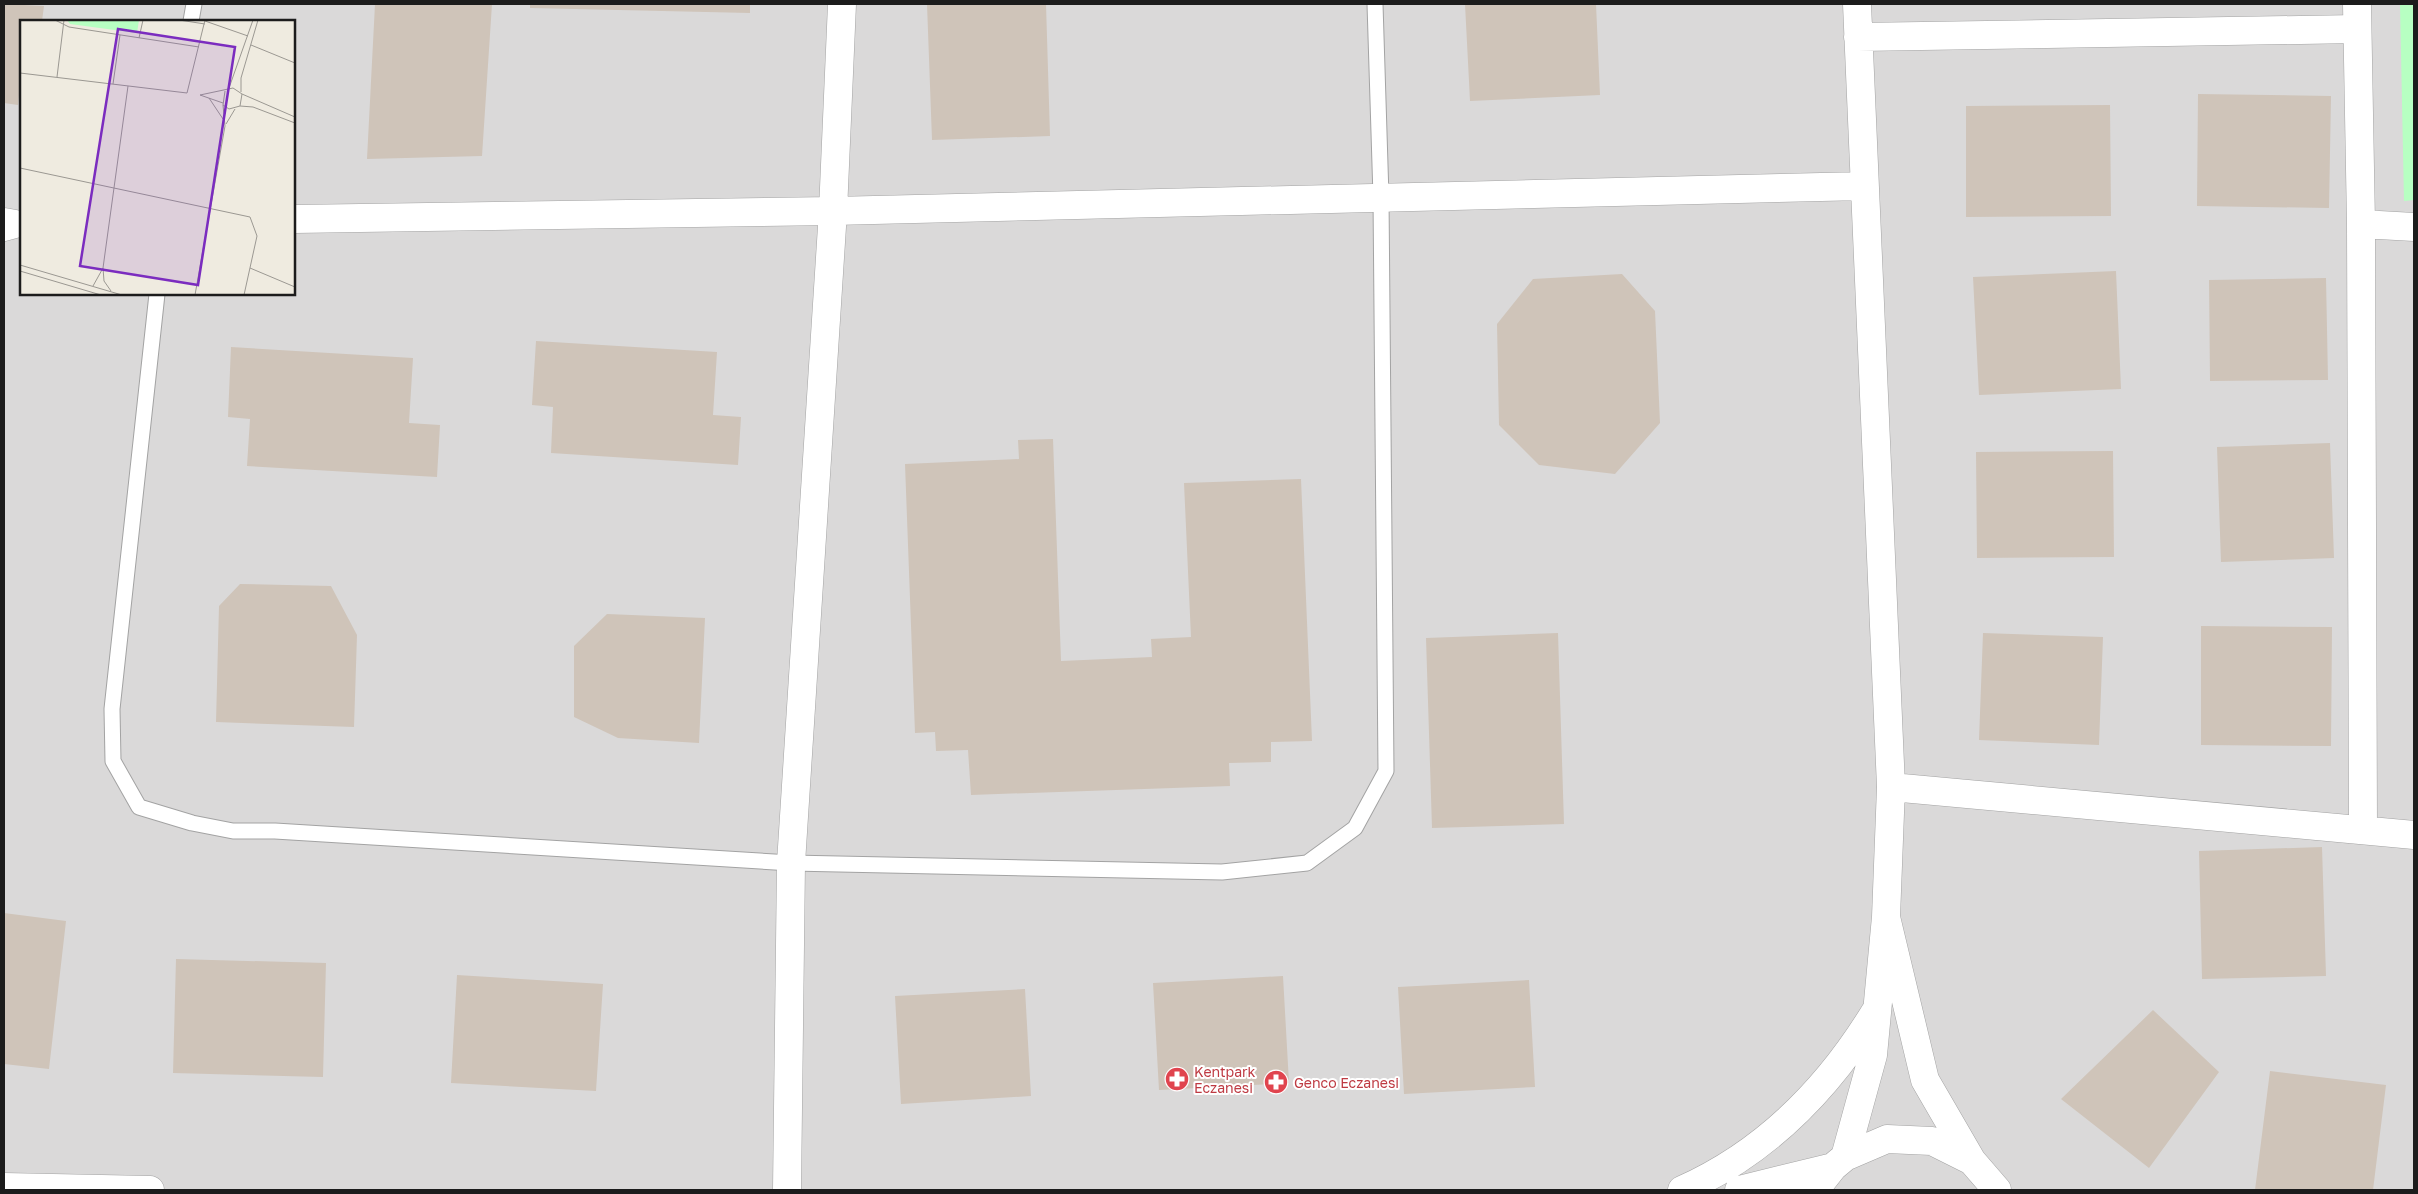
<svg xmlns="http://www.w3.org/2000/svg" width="2418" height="1194" font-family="'Golos Text',sans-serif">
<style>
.residential{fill:#dad9d9;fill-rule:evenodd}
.park{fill:#b7ffc2}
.building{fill:#cfc4b9}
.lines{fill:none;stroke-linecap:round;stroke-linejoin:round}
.service-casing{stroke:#a3a3a3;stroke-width:17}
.minor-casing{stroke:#a3a3a3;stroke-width:29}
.service{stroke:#fff;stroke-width:15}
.minor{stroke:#fff;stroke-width:28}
.labels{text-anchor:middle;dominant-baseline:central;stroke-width:4;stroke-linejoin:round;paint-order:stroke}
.health-label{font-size:14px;fill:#be3a42;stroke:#fff;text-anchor:start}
.inset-road{fill:none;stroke:#9b9892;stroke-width:1}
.view{fill:#7b2cbf;fill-opacity:0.15;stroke:#7b2cbf;stroke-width:2.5}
.inset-edge{fill:none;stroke:#1c1c1c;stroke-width:2.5}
</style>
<rect width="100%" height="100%" fill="#efebe0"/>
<path class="residential" d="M4,4h2410v1186h-2410zM21,21h273v273h-273z"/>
<path class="park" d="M2400,4h14v196l-10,1z"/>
<path class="building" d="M4,4l40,2 -2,15h-21v55l-3,29 -14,-2z
M375,4h117l-10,152 -115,3z
M530,4h220v9l-220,-5z
M927,4h119l4,132 -118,4z
M1465,4h131l4,91 -130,6z
M2198,94l133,2 -2,112 -132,-2z
M2110,105l1,111 -145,1v-111z
M2116,271l5,118 -142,6 -6,-118z
M1622,274l33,37 5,112 -45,51 -76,-9 -40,-40 -2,-101 36,-45z
M2326,278l2,102 -118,1 -1,-101z
M536,341l181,11 -4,63 28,2 -3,48 -187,-12 2,-46 -21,-2z
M231,347l182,11 -4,65 31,2 -3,52 -190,-11 3,-47 -22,-2z
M1053,439l8,222 91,-4 -1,-18 40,-2 -7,-154 117,-4 11,262 -41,1v20l-42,1 1,23 -259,9 -3,-45 -32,1 -1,-19 -20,1 -10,-269 114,-5 -1,-19z
M2330,443l4,115 -113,4 -4,-115z
M2113,451l1,106 -137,1 -1,-106z
M240,584l91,2 26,49 -3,92 -138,-5 3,-116z
M607,614l98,4 -6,125 -81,-5 -44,-21v-71z
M2201,626l131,1 -1,119 -130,-1z
M1558,633l6,191 -132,4 -6,-190z
M1983,633l120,4 -4,108 -120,-5z
M2322,847l4,129 -124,3 -3,-128z
M4,913l62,8 -17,148 -45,-5z
M176,959l150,4 -3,114 -150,-4z
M457,975l146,9 -7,107 -145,-8z
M1283,976l6,107 -130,7 -6,-107z
M1529,980l6,107 -131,7 -6,-107z
M1025,989l6,107 -130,8 -6,-108z
M2153,1010l66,62 -70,96 -88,-69z
M2270,1071l116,14 -13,105h-118z"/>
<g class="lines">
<g class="service-casing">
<path id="service" d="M191,21l3,-17
M157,294l-45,415 1,52 26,46 53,16 41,8h42l516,32 431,9 85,-9 48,-35 31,-57 -5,-574 -6,-193"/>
</g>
<g class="minor-casing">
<path id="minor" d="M1857,4l34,783 523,48
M2357,4l4,220 2,606
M1858,37l499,-8
M294,219l539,-8 1031,-25
M4,222l11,2 -11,3
M2361,224l53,3
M1886,917l5,-130
M1845,1157l28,-102 13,-138 39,163 47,81 25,29
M4,1187l146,3
M787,1190l4,-327 42,-652 9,-207
M1682,1190c83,-37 146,-101 193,-178
M1739,1190l94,-23
M1815,1190l18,-23 12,-10 42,-18 45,2 40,20"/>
</g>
<use href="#service" class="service"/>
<use href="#minor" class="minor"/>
</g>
<defs>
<g id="pharmacy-disc" transform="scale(1.25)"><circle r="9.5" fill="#e0444e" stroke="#fff"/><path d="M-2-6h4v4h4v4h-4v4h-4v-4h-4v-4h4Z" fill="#fff"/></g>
</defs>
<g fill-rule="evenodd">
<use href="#pharmacy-disc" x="1177" y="1079"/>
<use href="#pharmacy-disc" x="1276" y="1082"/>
</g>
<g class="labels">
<g class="health-label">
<text x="1194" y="1071">Kentpark<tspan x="1194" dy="16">Eczanesi</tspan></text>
<text x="1294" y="1082">Genco Eczanesi</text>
</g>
</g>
<g transform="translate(20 20)">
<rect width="275" height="275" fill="#efebe0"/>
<path d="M47,0h72l-2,13 -67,-9z" fill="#b7ffc2"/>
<path class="inset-road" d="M35,0l14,7 130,20M159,0l26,4M185,1l43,15M119,18l4,-18M231,25l44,18M0,53l167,20 18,-73M37,57l7,-57M93,64l7,-49M209,68l24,-68M221,72v-14l17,-58M222,74l53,23M189,78l14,21M203,83l-23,-8 33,-7 9,6 -2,12 -11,3 -6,-4 2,-14M220,86l13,1 42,16M206,104l9,-15M0,148l230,49 7,19 -13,59M0,245l102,30M83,248l25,-182M230,248l45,19M0,251l81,24M73,266l10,-18 1,13 7,10M175,275l30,-169 -2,-21"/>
<path class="view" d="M98,9l117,18 -37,238 -118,-19z"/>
<rect width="275" height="275" class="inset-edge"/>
</g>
<rect width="2418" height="1194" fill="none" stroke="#1c1c1c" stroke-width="10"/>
</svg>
